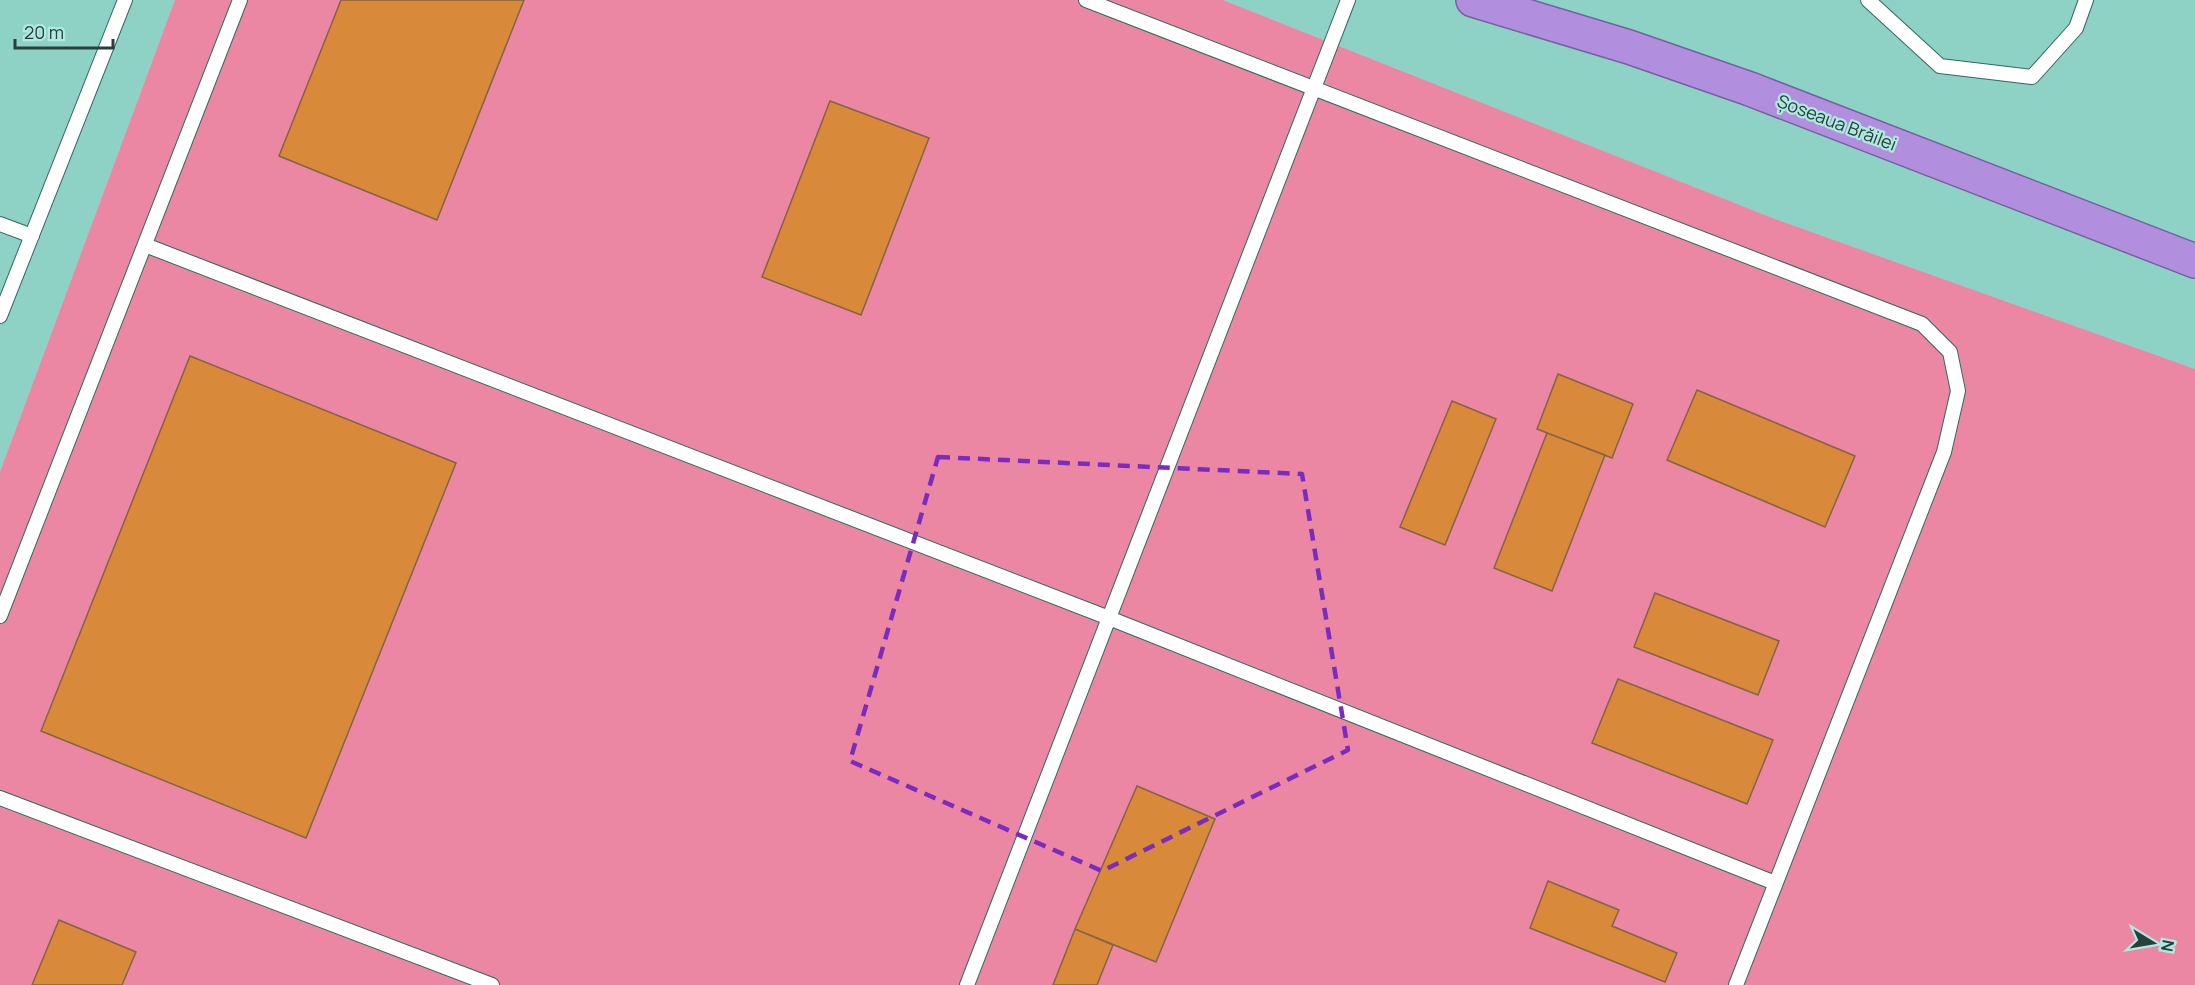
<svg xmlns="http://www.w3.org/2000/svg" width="2195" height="985" font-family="Manrope,sans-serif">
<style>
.built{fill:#8ed2c6}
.green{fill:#eb87a3}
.building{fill:#d88939;stroke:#846346;stroke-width:1.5}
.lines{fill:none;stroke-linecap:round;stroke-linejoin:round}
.service-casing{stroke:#316860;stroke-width:16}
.trunk-casing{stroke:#75619f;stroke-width:36}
.service{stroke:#fff;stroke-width:14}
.trunk{stroke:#b28fde;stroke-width:33}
.marked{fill:none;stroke:#7b2cbf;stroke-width:4.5;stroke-dasharray:12 8;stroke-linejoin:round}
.labels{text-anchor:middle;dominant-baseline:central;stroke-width:4.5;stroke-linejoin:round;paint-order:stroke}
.street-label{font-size:18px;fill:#28403c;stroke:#afe9df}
</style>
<rect width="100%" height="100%" fill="#a3dcd2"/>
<path class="built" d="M0,0h175l-175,472z
M1223,0h972v369l-420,-150z"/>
<path class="green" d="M175,0h1048l552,219 420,150v616h-2195v-513z"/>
<path class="building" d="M341,0h183l-87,220 -158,-64z
M830,101l99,37 -68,177 -99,-38z
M190,356l266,107 -150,375 -265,-107z
M1558,374l75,30 -21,54 -75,-29z
M1697,390l158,66 -30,71 -158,-67z
M1452,401l44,18 -51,126 -45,-18z
M1547,433l58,22 -53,136 -58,-23z
M1655,593l124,48 -21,54 -124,-48z
M1618,679l155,61 -26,64 -155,-61z
M1137,786l78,33 -59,143 -81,-33z
M1548,881l71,29 -7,16 65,27 -12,29 -135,-54z
M59,920l77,32 -14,33h-90z
M1075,929l38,16 -16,40h-44z"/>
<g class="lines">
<g class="service-casing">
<path id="service" d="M1086,0l836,324 28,28 8,39 -14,61 -208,533
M1868,0l72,66 92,11 44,-49 10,-28
M0,224l32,12
M145,245l964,373 666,265
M0,316l125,-316
M0,616l240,-616
M0,798l492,187
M967,985l381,-985"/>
</g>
<g class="trunk-casing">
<path id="trunk" d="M1473,0l156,47 121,42 445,172"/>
</g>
<use href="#service" class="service"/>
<use href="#trunk" class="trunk"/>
</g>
<path class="marked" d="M938,457l364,17 46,276 -246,121 -252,-110z"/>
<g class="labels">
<g class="street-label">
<text transform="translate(1837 122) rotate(21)">Șoseaua Brăilei</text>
</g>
</g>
<g transform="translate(2153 943) rotate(101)" stroke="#afe9df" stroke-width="4.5" paint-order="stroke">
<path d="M0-4.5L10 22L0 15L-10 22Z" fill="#28403c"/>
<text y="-9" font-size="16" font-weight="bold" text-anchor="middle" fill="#28403c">N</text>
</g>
<path d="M15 39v9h98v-9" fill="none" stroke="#28403c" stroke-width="3"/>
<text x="24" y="39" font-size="18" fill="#28403c" stroke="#afe9df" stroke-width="4.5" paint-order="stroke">20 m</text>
</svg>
